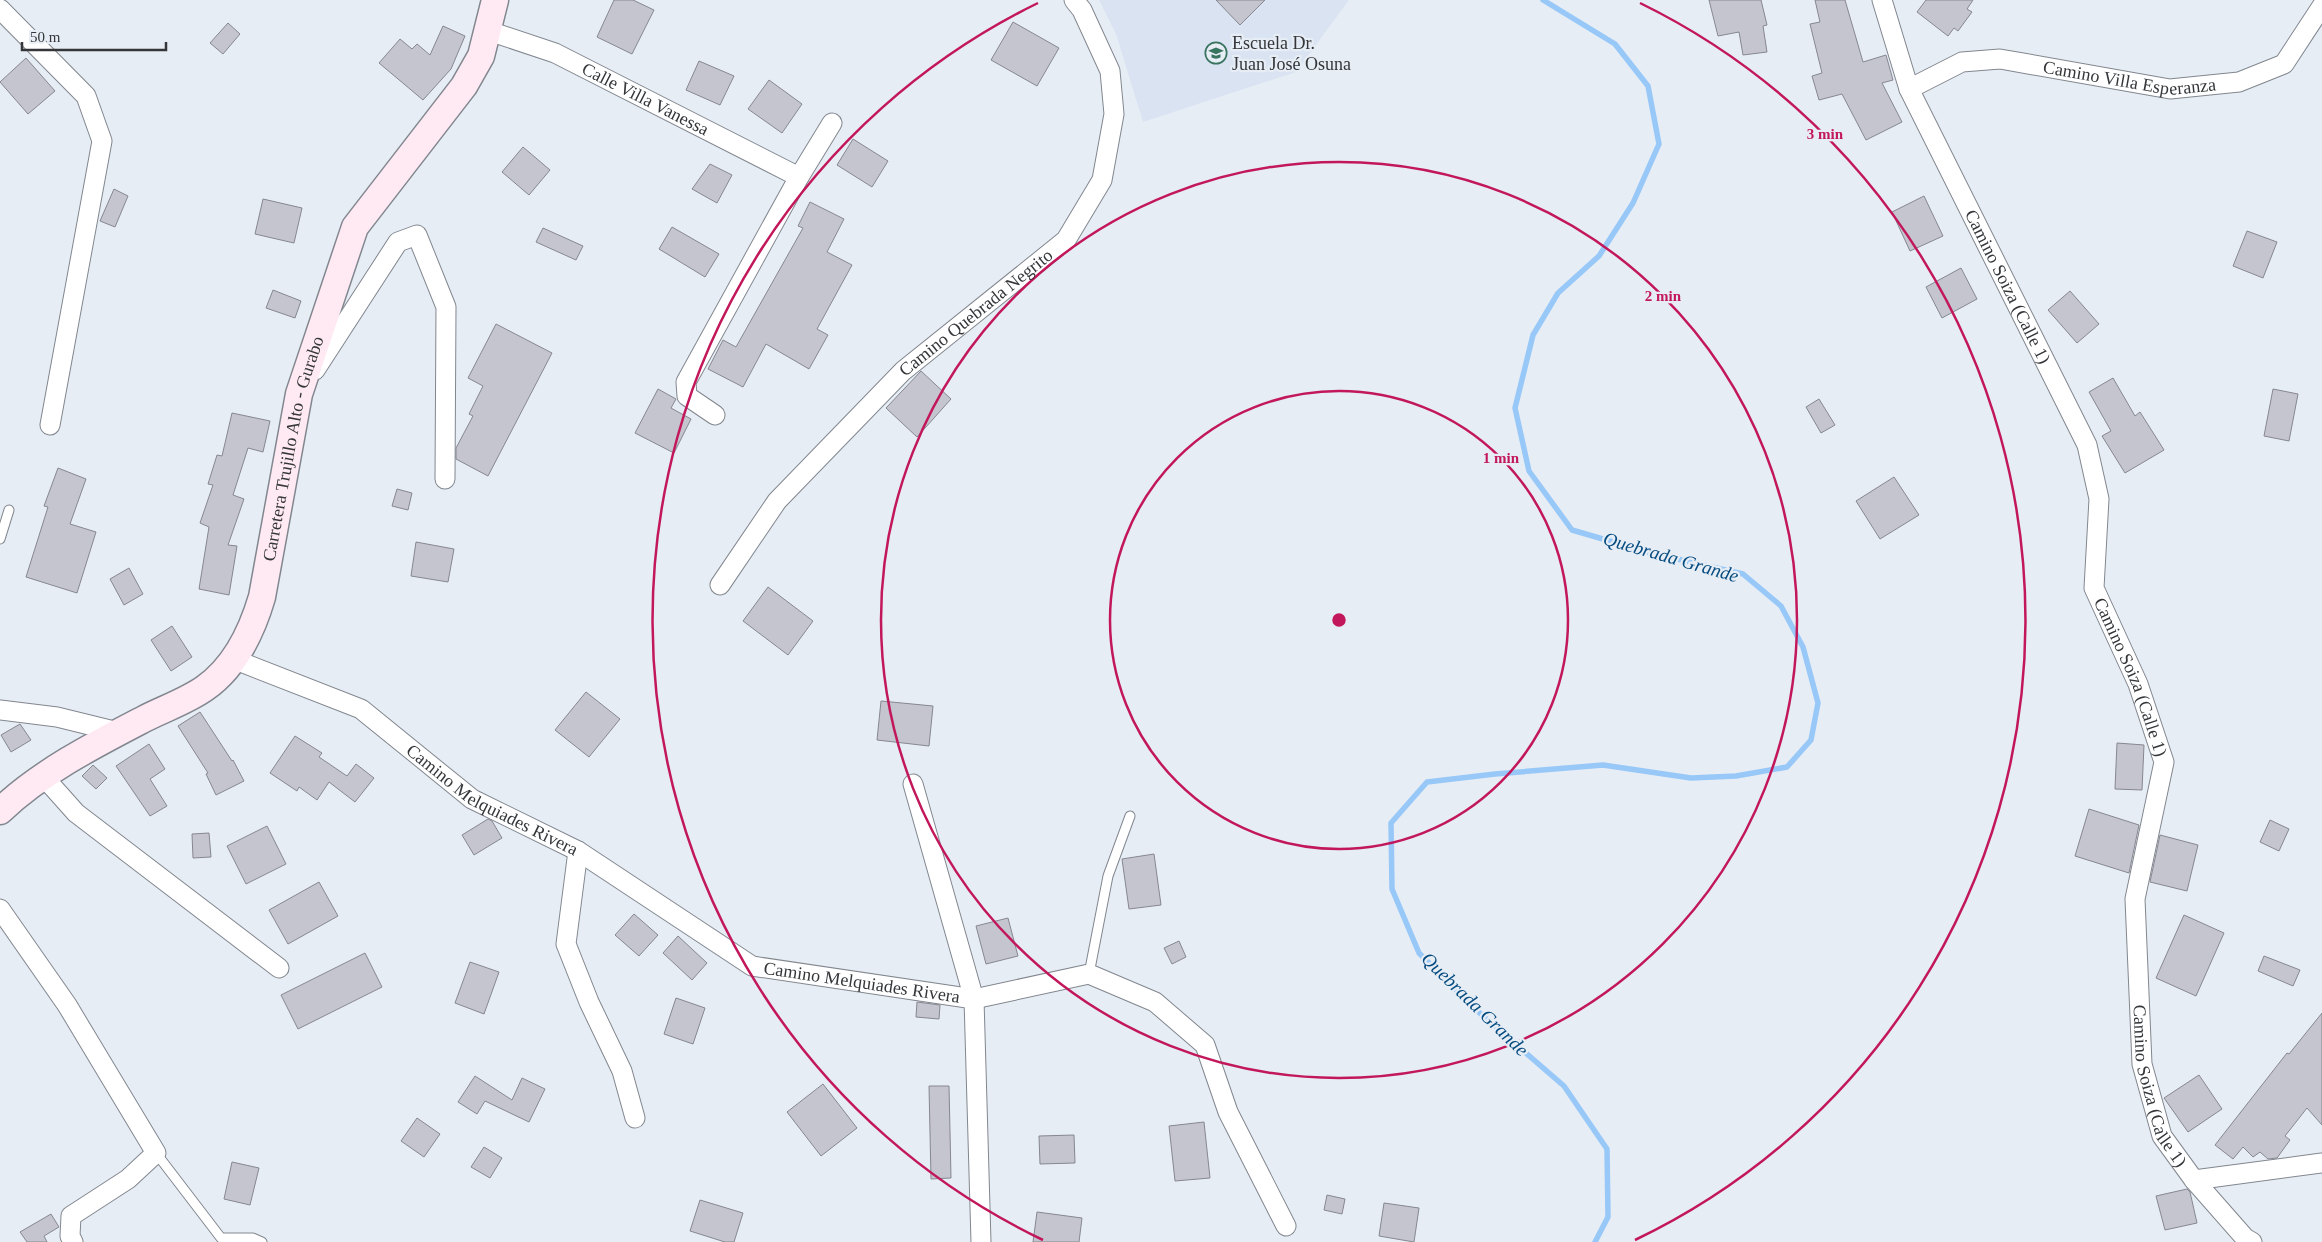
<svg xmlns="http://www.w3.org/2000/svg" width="2322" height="1242" font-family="'Times New Roman',serif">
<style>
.built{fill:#d9e3f2}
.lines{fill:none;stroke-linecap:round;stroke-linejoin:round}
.stream{stroke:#98c8f8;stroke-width:5.5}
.building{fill:#c4c5ce;stroke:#868790}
.lane-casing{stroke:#82878f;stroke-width:11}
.street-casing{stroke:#82878f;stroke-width:21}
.secondary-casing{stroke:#82878f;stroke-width:29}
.lane{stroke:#fff;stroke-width:9}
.street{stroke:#fff;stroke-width:19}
.secondary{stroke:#ffeaf4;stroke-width:26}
.ring{fill:none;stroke:#c2185b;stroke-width:2.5}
.labels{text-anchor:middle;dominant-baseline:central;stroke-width:4.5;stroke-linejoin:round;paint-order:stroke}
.poi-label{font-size:18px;fill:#343639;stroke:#e7edf5;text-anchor:start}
.street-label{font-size:18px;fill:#343639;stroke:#e7edf5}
.water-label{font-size:19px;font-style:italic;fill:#054c81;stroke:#e7edf5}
.centre{fill:#c2185b;stroke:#e7edf5;stroke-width:2.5}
.ring-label{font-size:15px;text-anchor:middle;font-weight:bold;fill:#c2185b;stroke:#e7edf5;stroke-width:4.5;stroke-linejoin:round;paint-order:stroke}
</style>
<rect width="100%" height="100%" fill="#e7edf5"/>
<path class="built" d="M1099,0h250l-53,72 -153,50 -27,-88z"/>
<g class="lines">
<path class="stream" d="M1543,0l72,44 33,42 11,58 -26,59 -34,53 -41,37 -25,42 -18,73 14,63 43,59 79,23 92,21 38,32 22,41 15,56 -7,37 -24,27 -51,9 -45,2 -88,-13 -108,9 -68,8 -36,41 1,66 27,64 55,55 90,78 43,63 1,68 -13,25"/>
</g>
<path class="building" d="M614,0h19l21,10 -22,44 -35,-17z
M1216,0h49l-25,25z
M1709,0h52l6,25 -4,1 4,26 -24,3 -4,-23 -21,4z
M1815,0h30l18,62 23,-7 7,25 -11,3 20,39 -36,18 -24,-46 -23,6 -7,-24 10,-3 -12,-49 10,-2z
M1926,0h47l-6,9 5,3 -14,19 -4,-3 -6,8 -31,-24z
M1013,22l46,26 -22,38 -46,-26z
M228,23l12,11 -17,20 -13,-11z
M443,26l22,10 -14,33 -28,31 -44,-37 21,-24 12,10 5,-5 13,11z
M26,58l29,33 -27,23 -28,-32z
M699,61l35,15 -14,29 -34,-15z
M769,80l33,24 -20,29 -34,-24z
M853,139l35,22 -16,26 -35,-22z
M523,147l27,23 -21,25 -27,-23z
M710,164l22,11 -15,28 -25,-14z
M114,189l14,7 -13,31 -15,-6z
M1924,196l19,40 -33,15 -18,-39z
M263,199l39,9 -8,35 -39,-9z
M810,202l34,17 -17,33 25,13 -35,64 11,6 -19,34 -43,-25 -23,43 -35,-18 15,-29 13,7 67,-119 -5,-2z
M672,227l47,27 -14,23 -46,-28z
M543,228l40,18 -7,14 -40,-18z
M2247,231l30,11 -14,36 -30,-12z
M1961,268l16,31 -35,19 -16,-31z
M273,290l28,11 -6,17 -29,-10z
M2070,291l29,33 -22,19 -29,-33z
M496,324l56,29 -64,123 -32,-17v-11l17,-32 -4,-2 14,-28 -15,-8z
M921,371l30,28 -34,38 -31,-29z
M2113,378l22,38 5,-4 24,38 -39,23 -23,-37 9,-5 -22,-39z
M658,389l18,10 -5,9 20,11 -17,34 -39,-20z
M2273,389l25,5 -9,47 -25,-5z
M1819,399l16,26 -14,8 -15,-26z
M232,413l38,8 -7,31 -15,-4 -15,47 11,4 -16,46 9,1 -8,49 -30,-6 10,-62 -9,-4 13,-38 -5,-1 9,-29 5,1z
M58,468l28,11 -16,45 26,8 -19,61 -51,-16 22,-70 -4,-1z
M1894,477l25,38 -39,24 -24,-38z
M397,489l15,4 -4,17 -16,-4z
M416,542l38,7 -6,33 -37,-6z
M129,568l14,26 -19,11 -14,-26z
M768,587l45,34 -25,34 -45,-34z
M172,626l20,31 -21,14 -20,-31z
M586,692l34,27 -31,38 -34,-27z
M881,701l52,5 -4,40 -52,-6z
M200,712l32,49 1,-1 11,21 -28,14 -10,-21 2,-1 -30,-47z
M20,724l11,16 -20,12 -10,-17z
M295,736l27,17 -3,4 28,19 9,-12 18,14 -19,24 -26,-20 -12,18 -18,-13 -2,4 -27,-18z
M2117,743l27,2 -2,45 -27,-1z
M149,744l16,25 -15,10 17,27 -17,10 -34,-50z
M93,765l14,13 -11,11 -14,-13z
M2089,809l50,16 -10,48 -54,-17z
M488,819l4,2 10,17 -28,17 -12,-20z
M2270,820l19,9 -10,22 -19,-9z
M267,826l19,38 -40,20 -19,-38z
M209,833l2,24 -18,1 -1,-24z
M2160,835l38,10 -11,46 -37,-9z
M1154,854l7,51 -32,4 -7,-50z
M319,882l19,34 -50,28 -19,-34z
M634,914l24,21 -19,21 -24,-21z
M2184,915l40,18 -28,63 -40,-18z
M1008,918l10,38 -32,8 -10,-38z
M678,936l29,27 -15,17 -29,-27z
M1179,941l7,16 -14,7 -8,-16z
M365,953l17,34 -84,42 -17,-34z
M2264,956l36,14 -7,16 -35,-15z
M470,962l29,10 -15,42 -29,-11z
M676,998l29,10 -12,36 -29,-10z
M917,1002l23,3 -1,14 -23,-2z
M2322,1013v112l-15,-17 -22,28 5,4 -13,18 -9,1 -8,-7 -7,5 -10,-10 -10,12 -18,-14 72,-92 2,1z
M2199,1075l23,34 -34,23 -24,-34z
M475,1076l37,24 10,-22 23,11 -16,33 -44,-21 -8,13 -19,-12z
M823,1084l34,44 -36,28 -34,-44z
M929,1086h20l2,92 -20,1z
M417,1118l23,16 -16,23 -23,-16z
M1204,1122l6,56 -35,3 -6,-55z
M1074,1135l1,28 -35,1 -1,-28z
M484,1147l18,11 -12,20 -19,-11z
M232,1162l27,6 -9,37 -26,-6z
M2187,1189l3,3 7,31 -32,7 -9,-34z
M1327,1195l18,4 -3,15 -18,-4z
M700,1200l43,13 -9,29h-9l-35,-11z
M1384,1203l35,5 -5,34 -35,-6z
M1037,1212l45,6 -3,24h-46z
M51,1214l8,13 -15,9 3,6h-20l-7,-10z"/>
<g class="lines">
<g class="lane-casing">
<path id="lane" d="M0,539l9,-29
M1089,974l19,-98 22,-60
M156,1153l65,85h32l9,4"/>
</g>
<g class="street-casing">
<g id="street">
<path id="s1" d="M1882,0l27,89 178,356 12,54 -5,89 44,96 26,78 -29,137 7,165 20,72 32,44 51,58 7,4"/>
<path d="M0,9l86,87 16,45 -52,284"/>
<path id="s2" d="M489,31l66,22 244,124"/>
<path id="s3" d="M1909,89l53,-27 38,-3 170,30 69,-7 45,-18 38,-58"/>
<path d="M315,370l83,-128 19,-7 29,72 -1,172"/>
<path d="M715,415l-28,-19 -1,-14 113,-205 33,-54"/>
<path id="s4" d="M720,585l57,-84 126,-130 163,-131 36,-60 12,-66 -4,-43 -28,-61 -8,-10"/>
<path id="s5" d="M233,659l128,50 111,90 106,52 174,115 222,33 115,-25 66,28 50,43 23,67 58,114"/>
<path d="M0,710l57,7 61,15"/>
<path d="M43,776l33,37 203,155"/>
<path d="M913,784l61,215 7,243"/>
<path d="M578,851l-12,93 23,58 33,69 13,47"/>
<path d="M0,909l67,96 89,148 -28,26 -57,37 -1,20 3,6"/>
<path d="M2194,1180l128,-17"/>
</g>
</g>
<g class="secondary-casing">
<g id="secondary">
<path id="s6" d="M0,811c41,-39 94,-66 144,-92 19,-10 43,-18 61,-31 30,-21 47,-57 57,-91l37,-203 56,-167 109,-141 17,-30 14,-56"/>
</g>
</g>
<use href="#lane" class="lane"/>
<use href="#street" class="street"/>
<use href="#secondary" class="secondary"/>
</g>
<g class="ring">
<circle cx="1339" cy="620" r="229"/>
<circle cx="1339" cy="620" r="458"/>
<path d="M1043 1240A687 687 0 0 1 1038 3M1640 3A687 687 0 0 1 1635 1240"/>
</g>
<defs>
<g id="school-ring" transform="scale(1.125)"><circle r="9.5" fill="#e7edf5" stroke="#38745f" stroke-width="1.5"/><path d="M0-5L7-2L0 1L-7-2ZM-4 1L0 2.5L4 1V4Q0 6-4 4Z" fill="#38745f"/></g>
</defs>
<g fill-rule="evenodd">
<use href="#school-ring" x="1216" y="53"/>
</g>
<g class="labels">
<g class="poi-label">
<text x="1232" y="43">Escuela Dr.<tspan x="1232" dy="21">Juan José Osuna</tspan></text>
</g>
<g class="street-label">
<text stroke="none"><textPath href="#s3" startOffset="229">Camino Villa Esperanza</textPath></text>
<text stroke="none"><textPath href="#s2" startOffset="171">Calle Villa Vanessa</textPath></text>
<text stroke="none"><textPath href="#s1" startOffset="314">Camino Soiza (Calle 1)</textPath></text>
<text stroke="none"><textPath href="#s4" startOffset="376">Camino Quebrada Negrito</textPath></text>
<text stroke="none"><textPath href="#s6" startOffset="501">Carretera Trujillo Alto - Gurabo</textPath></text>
<text stroke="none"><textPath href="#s1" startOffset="732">Camino Soiza (Calle 1)</textPath></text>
<text stroke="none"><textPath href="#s5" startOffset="298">Camino Melquiades Rivera</textPath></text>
<text stroke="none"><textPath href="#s5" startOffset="718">Camino Melquiades Rivera</textPath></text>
<text stroke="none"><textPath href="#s1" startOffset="1154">Camino Soiza (Calle 1)</textPath></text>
</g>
<g class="water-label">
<text transform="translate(1671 557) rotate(16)">Quebrada Grande</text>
<text transform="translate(1475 1004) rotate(44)">Quebrada Grande</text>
</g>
</g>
<circle cx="1339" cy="620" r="8" class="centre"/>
<g class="ring-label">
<text x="1825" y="139">3 min</text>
<text x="1663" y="301">2 min</text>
<text x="1501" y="463">1 min</text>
</g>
<path d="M22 42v8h144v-8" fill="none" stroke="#343639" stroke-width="2.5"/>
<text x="30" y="42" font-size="15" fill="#343639" stroke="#e7edf5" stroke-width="4" paint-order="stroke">50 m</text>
</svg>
